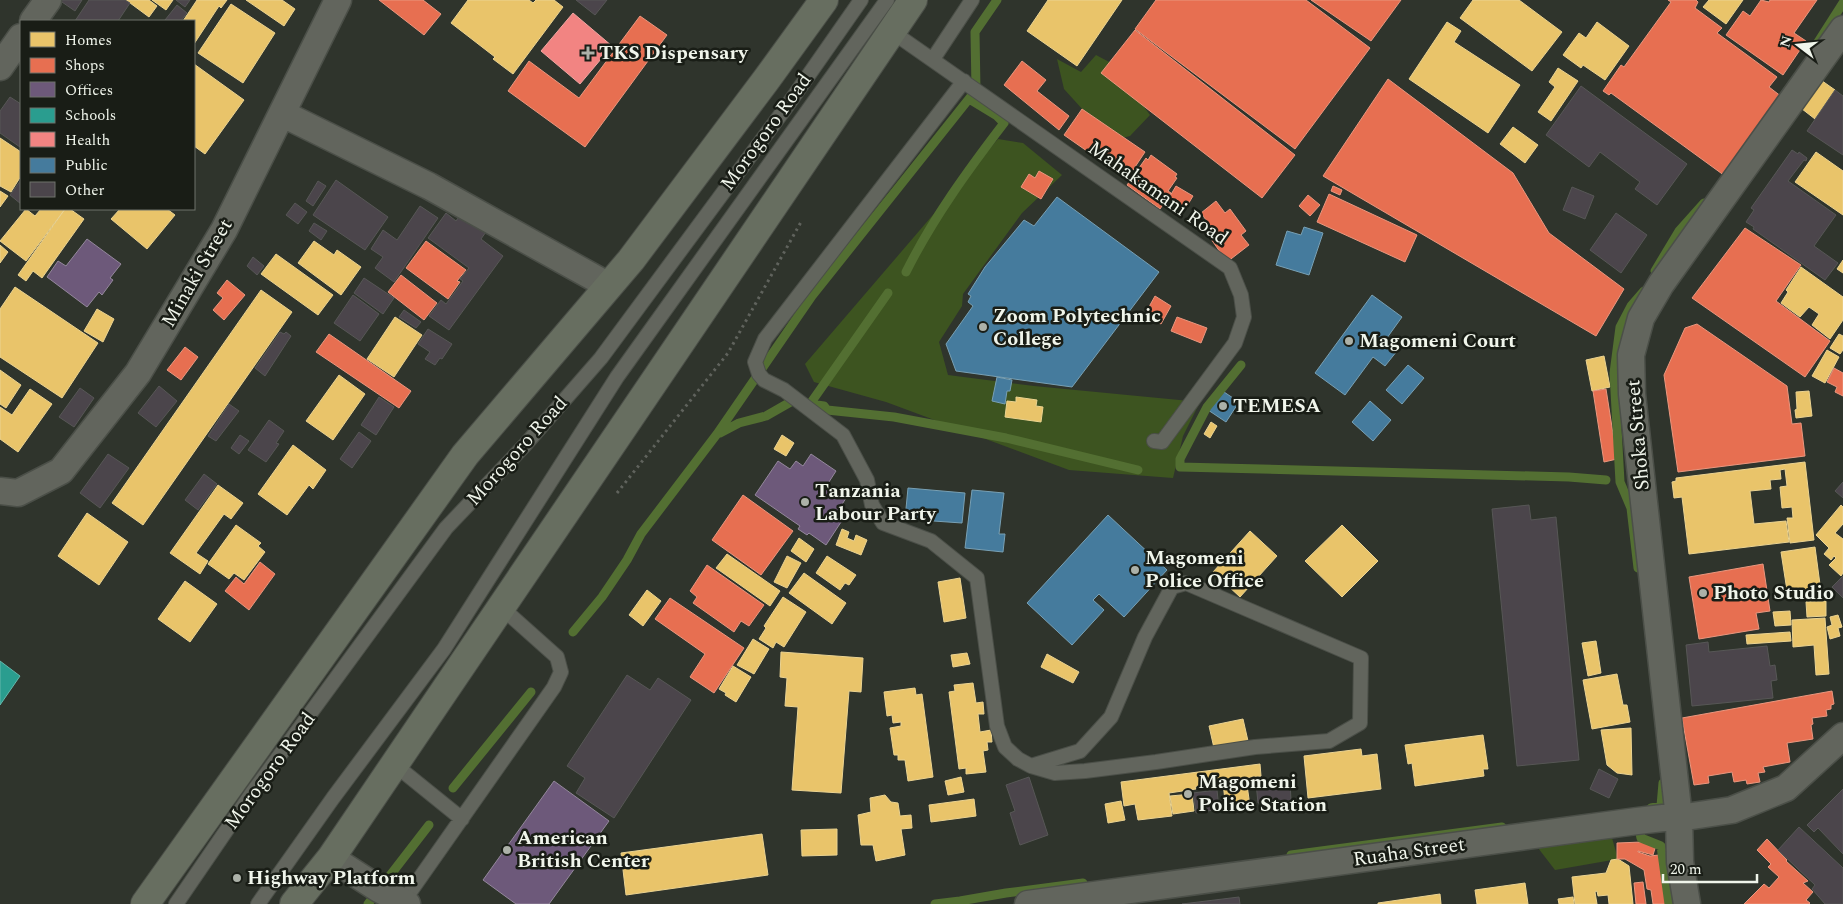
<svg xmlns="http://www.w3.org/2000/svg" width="1843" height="904" font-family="Spectral,serif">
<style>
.green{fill:#3d5420}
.homes{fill:#e9c46a;stroke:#ebd391}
.shops{fill:#e76f51;stroke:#ea977f}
.offices{fill:#6d597a;stroke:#94889c}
.schools{fill:#2a9d8f;stroke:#65b7ab}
.health{fill:#f28482;stroke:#f1a6a2}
.public{fill:#457b9d;stroke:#78a0b4}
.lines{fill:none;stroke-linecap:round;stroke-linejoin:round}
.stream{stroke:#536f32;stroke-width:9}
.building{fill:#4b454b;stroke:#575756}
.lane-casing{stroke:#4b4f48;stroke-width:16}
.street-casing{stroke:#4b4f48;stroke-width:29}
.highway-casing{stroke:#4b4f48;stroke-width:30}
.path{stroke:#60635d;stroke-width:3;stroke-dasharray:2.5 4;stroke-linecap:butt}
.lane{stroke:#62655d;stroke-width:14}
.street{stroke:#62655d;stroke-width:26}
.highway{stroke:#676e60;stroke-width:28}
.poi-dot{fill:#acb1a8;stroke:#191d16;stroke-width:2}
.labels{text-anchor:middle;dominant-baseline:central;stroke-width:5;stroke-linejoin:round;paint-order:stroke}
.poi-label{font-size:20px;font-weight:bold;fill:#f0f5eb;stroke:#191d16;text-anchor:start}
.street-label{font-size:20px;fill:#f0f5eb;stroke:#191d16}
</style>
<rect width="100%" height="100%" fill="#2f342c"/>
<path class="green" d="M1096,55l17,9 37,51 -20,21 -16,4 -21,-19 -29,-32 -7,-30 24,13z
M998,139l25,4 39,32 -40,38 -59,81 -1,12 -23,36 9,33 86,11 166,16 -17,34 -10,42 -104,-8 -183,-68 -72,-20 -9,-18z
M1610,831l8,28 -63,11 -20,-26z"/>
<path class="homes" d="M126,0h23l8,6 -8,11z
M152,0h21l-7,10z
M197,0h30l-6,8 -2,-2 -25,38v-23h-11z
M246,0h36l13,9 -11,17z
M468,0h61l4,3 3,-3h18l9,7 -50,67 -20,-15 2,-2 -44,-34z
M1048,0h74l-45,66 -50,-35z
M1473,0h46l43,32 -30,39 -72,-53z
M1709,0h34l-17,24 -23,-17z
M231,4l44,29 -32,50 -45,-30z
M1447,22l14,9 -7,11 66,43 -32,48 -79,-54z
M1597,22l32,24 -24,34 -22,-15 -2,3 -18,-13 16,-22 7,5z
M194,64l50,36 -39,54 -11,-8z
M1558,68l20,13 -27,40 -13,-9 17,-25 -6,-5z
M1818,78l17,12 -20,29 -18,-14z
M1513,127l25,18 -13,18 -25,-19z
M0,138l21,14v24l-10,16 -11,-6z
M1816,152l27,19v44l-48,-33z
M0,191l8,5 -8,11z
M26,209l9,7 6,-7h24l-39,52 -26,-20z
M65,209h5l14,10 -42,59 -9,-7 -7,10 -8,-6z
M120,209h47l8,6 -28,34 -36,-30z
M314,241l20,14 3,-5 24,17 -20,28 -43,-32z
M0,245l8,7 -8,11z
M276,254l57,41 -15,20 -57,-41z
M1843,260v13l-6,-4z
M1801,267l42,30v23l-13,19 -18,-14 7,-11 -10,-7 -9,10 -19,-14 7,-11 -2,-2z
M15,287l83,56 -36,55 -62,-41v-48z
M261,290l31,22 -149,213 -31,-22z
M97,309l17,10 -11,23 -19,-11z
M395,317l27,18 -28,42 -27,-18z
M1839,334l4,2v14l-3,4 -10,-6z
M1827,350l12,7 -14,26 -13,-7z
M1604,356l6,31 -18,4 -6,-31z
M0,370l21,15 -15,23 -6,-4z
M339,375l26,19 -32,46 -27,-19z
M30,389l22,15 -34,48 -18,-13v-32l12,8z
M1809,391l3,25 -16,2 -1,-8 2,-1 -1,-17z
M1016,397l21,3 -1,6 7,1 -2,15 -36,-5 2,-16 9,1z
M1211,422l6,4 -7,12 -6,-4z
M782,435l12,8 -8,13 -12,-7z
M293,445l33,25 -13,19 -4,-4 -22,30 -29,-21z
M1805,462l9,78 -24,3 -3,-25h6l-1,-11 -10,1 -2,-21 7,-1 -2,-17 -5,1 1,9 -11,1 1,9 -21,2 4,33 32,-3 3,21 -100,12 -7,-57 -8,1 -2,-16 4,-1v-3z
M218,485l25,18 -12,16 -7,-5 -28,39 12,8 -8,13 -30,-21z
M1841,505l2,2v17l-8,9 8,6v34l-2,3 -12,-11 7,-7 -2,-2 -3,4 -7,-6 5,-6 -13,-13z
M87,513l41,29 -29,43 -41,-29z
M236,525l25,18 -3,3 7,6 -21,28 -10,-7 -5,6 -21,-15z
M1342,525l36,36 -36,36 -37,-36z
M842,529l7,3 -2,6 7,3 2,-6 11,5 -6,15 -25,-10z
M1250,531l27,25 -37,41 -27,-25z
M799,538l15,11 -8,13 -15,-11z
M1815,547l6,45 -33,5 -7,-45z
M727,554l53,37 -10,15 -54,-38z
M787,556l14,7 -14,25 -13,-6z
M827,556l29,19 -7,10 -4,-2 -5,7 -24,-17z
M804,573l42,30 -14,21 -43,-31z
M960,578l6,40 -22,4 -6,-40z
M185,581l32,23 -27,38 -32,-23z
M647,590l14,11 -18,25 -14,-11z
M783,597l23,15 -22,35 -8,-5 -3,6 -14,-9 7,-11 -2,-2z
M1826,601v15l-19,1 -1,-15z
M1790,611l1,14 -16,1 -2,-14z
M1838,615l4,12 -4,1 2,8 -10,3 -3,-12 5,-2 -2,-8z
M1825,618l4,56 -13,1 -2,-30 -21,2 -1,-27z
M1790,632l1,9 -44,3 -1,-9z
M753,639l16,10 -15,25 -17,-9z
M1596,641l5,32 -13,3 -6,-33z
M781,652l82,6 -2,34 -12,-1 -8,102 -49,-3 6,-83 -13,-1 2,-28 -7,-1z
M967,653l3,11 -17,3 -2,-12z
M1047,654l32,18 -6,11 -32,-16z
M733,666l18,11 -15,25 -11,-7 1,-2 -7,-4z
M1617,674l6,31h4l3,17 -38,7 -9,-49z
M973,683l3,20 7,-1 1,12h-6l2,18 11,-2 1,12h-5l1,8 -5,1 3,21 -20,2v-6l-7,1 -10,-77 6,-1 -1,-6z
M915,688l1,7 6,-1 11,83 -25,4 -3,-21h-7v-5h-4l-4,-27 11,-2v-4l-8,1 -1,-8 -5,1 -3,-24z
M1243,719l5,22 -34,7 -5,-22z
M1631,728l1,47 -15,-2 -10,-8 -6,-35z
M1483,735l5,34h-5l1,7 -69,10 -3,-23 -4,1 -3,-19z
M1361,749l1,7 15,-2 4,35 -73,9 -4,-42z
M1260,764l1,12 -15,2 4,28 -24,3 -3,-26 -28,4 1,2 -27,4 3,23 -34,4 -3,-16 -11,2 -3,-24z
M961,777l3,15 -16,3 -3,-14z
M1192,794l2,17 -21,3 -3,-18z
M885,795l6,7 7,1 2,13 11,-1 1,13 -11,1 4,26 -29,6 -3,-16h-12l-3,-30 13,-3 -1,-14z
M974,799l2,17 -45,6 -2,-17z
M1121,801l4,19 -17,3 -3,-19z
M837,829v26l-35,1 -1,-26z
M762,834l6,41 -142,20 -5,-42z
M1618,859l11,7 4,38h-24l-1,-9 -10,1 -1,-5 -2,1 2,12h-22l-3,-27 34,-4 5,-13z
M1525,883l3,21h-51l-2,-14z
M1440,894l1,10h-63v-1z
M1573,897l1,7h-15l-1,-5z"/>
<path class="shops" d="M379,0h44l18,14 -17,21z
M1156,0h150l64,48 -75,101 -160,-120z
M1311,0h90l-30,41z
M1668,0h28l2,2 -3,6 27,20 -5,5 60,44 -8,10 13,10 -57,79 -114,-83 -2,2 -6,-4 18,-26 3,2 47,-65z
M1761,0l8,2 1,-2h47l-23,33 12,8 -23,34 -57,-40 17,-24 7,5z
M640,16l27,19 -82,112 -77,-56 21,-30 50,37z
M1135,30l160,125 -33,43 -161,-125z
M1022,61l24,19 -9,11 32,25 -10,14 -55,-45z
M1388,79l125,94 36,60 75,56 -28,47 -273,-160z
M1082,109l63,43 -18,27 -63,-44z
M1151,155l26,19 -2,3 2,1 -9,13 3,2 -11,16 -33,-24 19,-27 2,2z
M1039,171l14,8 -12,20 -20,-12 8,-13 6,4z
M1176,186l17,10 -12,20 -17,-10z
M1333,186l9,4 -2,5 -9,-4z
M1329,194l88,41 -12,27 -88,-40z
M1308,195l12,10 -10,11 -11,-10z
M1216,201l9,12 5,-4 16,22 -5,4 8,10 -22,17 -16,-23 6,-4 -16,-22z
M1745,228l56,37 -25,36 54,40 -25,36 -113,-79z
M426,241l40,29 -9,11 3,1 -12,17 -42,-31z
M401,275l36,28 -13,17 -36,-28z
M227,280l18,15 -21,25 -11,-10 10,-12 -6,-5z
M1155,296l16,10 -10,18 -16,-10z
M1177,317l30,11 -6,15 -30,-12z
M1697,324l90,62 5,38 9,-1 4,33 -127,16 -14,-97 21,-47z
M329,334l82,57 -12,17 -83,-56z
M185,347l13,10 -17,23 -14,-10z
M1834,368l9,5v23l-8,-4 2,-5 -10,-5z
M1606,389l11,70 -13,3 -11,-71z
M743,495l50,36 -32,44 -49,-35z
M260,562l15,12 -26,36 -24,-19 11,-14 8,7z
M1763,564l7,47 -14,2 3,16 -60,10 -10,-62z
M707,565l57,40 -15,21 -8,-5 -7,11 -41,-29 4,-6 -7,-6z
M670,598l74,50 -30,45 -24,-16 15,-23 -50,-35z
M1832,691l2,13 -3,1v4l-5,1 1,6 -15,2 1,6 -2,1 2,14 -26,4 3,19 -27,5 2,5 -7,1 2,9 -13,2 -1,-4 -12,2 -2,-10 -24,4 1,7 -15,2 -12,-67z
M1767,839l20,21 -1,1 22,20 -5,2 10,9 -7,8 4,3 -1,1h-65l20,-20 5,4 10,-11 -11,-10 3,-3 -14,-14z
M1642,842l14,3 -3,10 -15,-4v1l12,4 9,-1 7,49h-13l-2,-14 -4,-1 -3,-19 -19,-11h-8v-16z
M1643,882l3,22h-10l-2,-21z"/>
<path class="offices" d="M87,239l34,25 -11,14 3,2 -11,15 -3,-3 -12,15 -40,-30 11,-16 8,5z
M811,454l25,17 -9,14 19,13 -10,16 7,5 -17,26 -17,-12 -2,2 -9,-6 2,-3 -45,-31 23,-34 12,8 6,-8 7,5z
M554,781l55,40 -60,83h-33l-33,-24z"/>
<path class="schools" d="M0,661l20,15 -20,29z"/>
<path class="health" d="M573,13l39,33 -32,38 -39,-33z"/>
<path class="public" d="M1057,197l102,75 -87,115 -116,-16 -10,-27 27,-38 -5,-4 3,-6 -3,-2 17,-27 39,-47 10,6z
M1304,227l19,6 -14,42 -33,-10 11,-34 14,4z
M1372,295l30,22 -18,25 13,9 -12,15 -12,-9 -28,38 -30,-22z
M1408,365l16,13 -22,26 -16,-14z
M997,377l15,3 -2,11h-3l-2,13 -13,-3z
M1221,390l18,12 -13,20 -18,-12z
M1370,401l21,19 -18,21 -21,-19z
M908,488l57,5 -3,30 -57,-4z
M972,490l32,3 -5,41h6l-2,18 -38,-4z
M1108,515l59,55 -43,47 -25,-23 -6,6 11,10 -32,35 -45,-42z"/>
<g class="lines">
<path class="stream" d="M1813,50l30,-47
M1655,271l24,-40 25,-28
M906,272c27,-54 62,-102 98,-149l-7,-7 -28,-17
M888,293l-78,111 14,2 3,4 67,7 112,21 132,32
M1241,365l-34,42 -27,52v8l389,10 37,3
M720,433l19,-10 27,-7 28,-16
M1638,568l-7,-60 -11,-26 -6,-109 6,-46 11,-21 13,-15
M573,632l29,-35 25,-37 14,-26 76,-100 95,-138 164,-206 -1,-58 22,-32
M453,788l78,-96
M1651,808l10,-2 2,-23
M1638,823l3,15 20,8 8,58
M1291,855l211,-28
M368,904l61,-79
M935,904l25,-3 46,-8 77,-10"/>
</g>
<path class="building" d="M59,0h23l-7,11z
M89,0h36l5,3 -12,18h-43z
M176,0h14l-5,7z
M576,0h31l-12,15z
M177,5l10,8 -6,8h-15l-1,-1z
M1581,86l106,78 -30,41 -22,-16 5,-7 -40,-30 -11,15 -43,-32z
M1835,90l8,6v59l-36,-24z
M10,97l11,7 -1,43 -20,-14v-22z
M1792,150l6,4 1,-2 8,6 -1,3 -2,-1 -16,21 48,34 -22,31 24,17 -13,17 -72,-51 1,-2 -8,-5 8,-12 -3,-2z
M21,180v24l-11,-9z
M336,180l52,37 -23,33 -52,-35z
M318,181l8,5 -13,20 -7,-5z
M1572,187l22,9 -9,23 -22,-9z
M295,203l12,9 -9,12 -12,-9z
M420,206l18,12 -44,64 -19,-14 8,-11 -12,-8 12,-19 14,10z
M463,211l25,18 -7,10 22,17 -54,74 -20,-14 12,-16 5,4 17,-23 -3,-2 9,-11 -41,-30 18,-25 10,8z
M1616,213l31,22 -26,38 -31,-23z
M314,223l13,8 -6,9 -12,-9z
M253,257l11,9 -7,9 -10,-9z
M364,278l30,20 -11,16 -29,-21z
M353,295l26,19 -19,27 -26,-18z
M404,310l17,12 -5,6 -17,-11z
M428,329l24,15 -10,15 -2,-1 -5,7 -10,-6 5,-7 -12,-8z
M280,332l4,2 2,-2 5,4 -26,40 -10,-8z
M159,386l18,15 -21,26 -18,-14z
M80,388l14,10 -20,29 -15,-10z
M379,397l15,10 -18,28 -15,-10z
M229,404l10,7 -23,30 -8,-5z
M269,420l15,11 -8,12 3,1 -13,18 -18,-12z
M359,432l12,9 -19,27 -12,-9z
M240,435l9,6 -10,13 -8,-6z
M108,454l21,14 -29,40 -20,-15z
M204,474l13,10 -19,26 -13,-10z
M1843,482v16l-8,-7z
M1529,505l2,15 25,-3 23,243 -62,6 -25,-257z
M1843,576v22l-11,-11z
M1708,642l1,10 58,-6 3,20 5,-1 2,15 -6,1 2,17 -81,8 -6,-61z
M627,675l23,15 8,-12 33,22 -77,118 -38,-25 9,-15 -18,-12z
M1599,769l19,10 -9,19 -19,-9z
M1029,777l19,58 -28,10 -10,-32 5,-2 -9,-26z
M1290,780l1,21 -33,2 -2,-20z
M1843,789v65l-25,-26 -4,4 -7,-7z
M1217,790l2,19 -23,4 -3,-20z
M1799,827l44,41v36h-18l-13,-15 3,-4 -37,-35z
M1239,897l1,7h-58z"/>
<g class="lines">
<g class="lane-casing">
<path id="lane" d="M891,31l339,237 11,27 3,22 -9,26 -73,99 -8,-1
M933,59l39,-59
M964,81l-199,258 -10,23 4,12 5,6 20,10 59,45 24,45 5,25 11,18 48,18 46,37 20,148 8,21 13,12 13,7 24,7 30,-2 71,-9 99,-15 74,-6 31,-18 1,-65 -175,-75 -14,4 -27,50 -34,80 -31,34 -49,15
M394,764l68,55
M403,902l151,-215 7,-15 -4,-15 -56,-50
M176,904l76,-111 194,-265 79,-83 76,-87 186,-252 74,-106
M258,904l75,-106 111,-149 173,-272 270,-377"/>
</g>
<g class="street-casing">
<path id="street" d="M33,21l15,-21
M0,67l21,-30
M283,114l146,72 180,100
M0,491l18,2 43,-22 77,-98 86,-143 114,-230
M331,858l48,31 28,15
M1028,904l609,-83 26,-3h16l53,-8 54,-22 57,-52
M1687,904l-7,-42 -1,-44 -47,-424 -1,-39 10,-37 20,-34 182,-255"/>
</g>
<g class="highway-casing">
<path id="highway" d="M145,904l320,-449 166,-195 135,-180 58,-80
M294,904l37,-46 582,-858"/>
</g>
<path class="path" d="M617,493l111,-140 73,-131"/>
<use href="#lane" class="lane"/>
<use href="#street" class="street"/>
<use href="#highway" class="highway"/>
</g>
<g class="poi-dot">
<path d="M585.5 45.5h5v5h5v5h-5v5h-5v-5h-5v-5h5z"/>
<circle cx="983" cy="327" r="5"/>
<circle cx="1349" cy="341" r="5"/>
<circle cx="1223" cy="406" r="5"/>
<circle cx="805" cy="502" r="5"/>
<circle cx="1135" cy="570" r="5"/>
<circle cx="1703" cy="593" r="5"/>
<circle cx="1188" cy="794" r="5"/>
<circle cx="507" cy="850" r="5"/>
<circle cx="237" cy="878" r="5"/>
</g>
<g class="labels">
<g class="poi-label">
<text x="599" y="53">TKS Dispensary</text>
<text x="993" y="316">Zoom Polytechnic<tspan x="993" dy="23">College</tspan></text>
<text x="1359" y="341">Magomeni Court</text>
<text x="1233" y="406">TEMESA</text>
<text x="815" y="491">Tanzania<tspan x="815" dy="23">Labour Party</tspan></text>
<text x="1145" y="558">Magomeni<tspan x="1145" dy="23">Police Office</tspan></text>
<text x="1713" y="593">Photo Studio</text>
<text x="1198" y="782">Magomeni<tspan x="1198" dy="23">Police Station</tspan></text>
<text x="517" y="838">American<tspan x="517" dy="23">British Center</tspan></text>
<text x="247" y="878">Highway Platform</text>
</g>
<g class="street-label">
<text transform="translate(766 132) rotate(-54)">Morogoro Road</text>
<text transform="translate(1158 193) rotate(35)">Mahakamani Road</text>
<text transform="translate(197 273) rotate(-60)">Minaki Street</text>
<text transform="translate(1638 435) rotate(-95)">Shoka Street</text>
<text transform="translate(517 451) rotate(-48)">Morogoro Road</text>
<text transform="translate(270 771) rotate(-54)">Morogoro Road</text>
<text transform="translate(1409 852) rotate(-8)">Ruaha Street</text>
</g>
</g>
<rect x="20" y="20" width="175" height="190" fill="#191d16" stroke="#6f736b"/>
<rect x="30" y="32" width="25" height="15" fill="#e9c46a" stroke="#6f736b"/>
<text x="65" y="45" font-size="15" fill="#f0f5eb">Homes</text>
<rect x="30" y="58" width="25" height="15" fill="#e76f51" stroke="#6f736b"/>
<text x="65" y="70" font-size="15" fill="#f0f5eb">Shops</text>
<rect x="30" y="82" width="25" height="15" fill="#6d597a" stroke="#6f736b"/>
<text x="65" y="95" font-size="15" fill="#f0f5eb">Offices</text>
<rect x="30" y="108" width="25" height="15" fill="#2a9d8f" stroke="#6f736b"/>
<text x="65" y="120" font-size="15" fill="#f0f5eb">Schools</text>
<rect x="30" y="132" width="25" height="15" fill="#f28482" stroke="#6f736b"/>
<text x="65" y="145" font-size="15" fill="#f0f5eb">Health</text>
<rect x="30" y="158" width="25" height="15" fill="#457b9d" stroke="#6f736b"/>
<text x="65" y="170" font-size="15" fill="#f0f5eb">Public</text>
<rect x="30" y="182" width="25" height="15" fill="#4b454b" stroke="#6f736b"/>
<text x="65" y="195" font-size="15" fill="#f0f5eb">Other</text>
<g transform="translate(1798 45) rotate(286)" stroke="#191d16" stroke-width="4" paint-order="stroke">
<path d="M0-4L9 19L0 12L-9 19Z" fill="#f0f5eb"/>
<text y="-8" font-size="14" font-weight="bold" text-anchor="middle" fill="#f0f5eb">N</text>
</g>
<path d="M1663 874v8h94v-8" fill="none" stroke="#f0f5eb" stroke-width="2.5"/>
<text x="1670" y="874" font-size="15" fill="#f0f5eb" stroke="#191d16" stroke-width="4" paint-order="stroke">20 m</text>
</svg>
